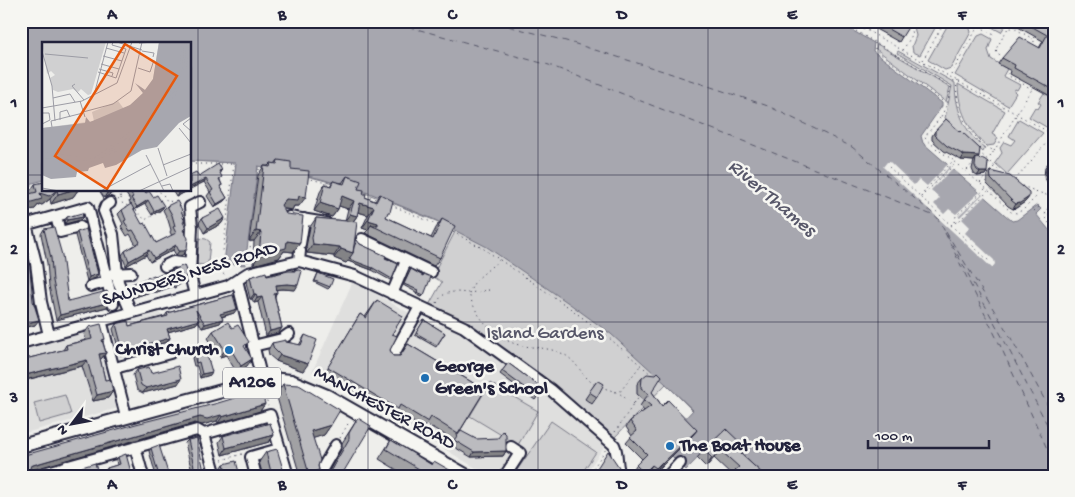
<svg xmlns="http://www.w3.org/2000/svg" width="1075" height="497" font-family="'Gochi Hand',sans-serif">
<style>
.built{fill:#dfdfde}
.green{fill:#d0d0d1;stroke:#797986}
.water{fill:#a7a7af;stroke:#727281}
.pier{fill:#eeeeeb}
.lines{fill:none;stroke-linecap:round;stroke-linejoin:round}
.ferry{stroke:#575769;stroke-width:1;stroke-dasharray:6 5;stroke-linecap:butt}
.minor-casing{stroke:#22223b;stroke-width:14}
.major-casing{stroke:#22223b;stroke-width:16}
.path{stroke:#22223b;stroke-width:1;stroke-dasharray:1 4;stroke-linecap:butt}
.minor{stroke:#f6f6f2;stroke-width:10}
.major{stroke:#f6f6f2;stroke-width:12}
.wall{fill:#a1a1a4;stroke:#22223b}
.shaded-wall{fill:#838386;stroke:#22223b}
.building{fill:#bbbbbf;stroke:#22223b}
.grid{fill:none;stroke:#22223b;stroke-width:1;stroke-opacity:0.55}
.poi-dot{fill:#1f6fb2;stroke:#f6f6f2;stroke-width:2}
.labels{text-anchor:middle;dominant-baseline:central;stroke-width:5;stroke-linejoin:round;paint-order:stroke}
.shield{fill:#f6f6f2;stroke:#626272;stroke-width:1}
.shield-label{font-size:18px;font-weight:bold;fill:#22223b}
.street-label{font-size:19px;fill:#22223b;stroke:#f6f6f2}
.park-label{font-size:19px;fill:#565668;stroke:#f6f6f2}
.poi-label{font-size:19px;font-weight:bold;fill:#22223b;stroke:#f6f6f2;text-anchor:start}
.water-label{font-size:20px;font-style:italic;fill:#575769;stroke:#f6f6f2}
.inset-river{fill:none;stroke:#a7a7af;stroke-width:2.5}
.inset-road{fill:none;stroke:#9c9ca5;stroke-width:1}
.view{fill:#e8590c;fill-opacity:0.15;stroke:#e8590c;stroke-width:2.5}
.inset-edge{fill:none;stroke:#22223b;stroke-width:2.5}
.neatline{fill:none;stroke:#22223b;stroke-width:2}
.grid-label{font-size:16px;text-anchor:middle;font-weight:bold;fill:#22223b}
</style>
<rect width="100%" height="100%" fill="#eeeeeb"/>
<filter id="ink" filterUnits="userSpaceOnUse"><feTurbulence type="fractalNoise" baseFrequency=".02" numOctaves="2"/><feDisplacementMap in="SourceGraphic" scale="10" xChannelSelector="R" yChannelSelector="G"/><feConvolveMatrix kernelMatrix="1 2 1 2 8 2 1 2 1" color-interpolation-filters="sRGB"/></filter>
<g filter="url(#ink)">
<path class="built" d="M353,281l77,44 18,1 59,37 36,26 63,55 -22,32h-95l-112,-68 -65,-36z
M160,313l9,31 -50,14 -9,-31z
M98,329l20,79 -97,26v-84z"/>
<path class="green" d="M913,21h26l-19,34 -7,-3 -1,-6 4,-10z
M950,21h10l9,5 2,6 -20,36 -6,2 -17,-10z
M987,21h34l-3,6 -9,-2 -4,1 -4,6 -13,-7z
M983,34l9,5 -4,11 3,9 16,10 -4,7 17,9 -3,5 -2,-1 -1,2 2,2 -8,13 -53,-31 23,-39z
M877,44l73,43 -4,15 -70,-53z
M898,51l57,32c0,25 9,50 30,65l-2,4 -38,-34 7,-32 -55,-33z
M958,84l47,27 -13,23 6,4 -4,7 -7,1c-19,-15 -29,-38 -29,-62z
M1044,93l10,6v22l-6,7 -19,-11 6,-10 3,2 3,-5 -3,-2z
M224,111l409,200 60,100 -27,-27 -52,54 -72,-63 -17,-8 -62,-46 -34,-16 13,-23 -10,-6 24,-46c-11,-6 -23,-10 -35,-15 -52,-23 -105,-39 -162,-49l-1,1 -9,65 -20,-2 7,-67 -46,-2z
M1019,119l24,14 -36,41 -12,-11 7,-10 -2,-5 4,-6 7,3 4,-5 -6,-4z
M199,238l7,1 4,3 -2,21 -5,2 -7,-1z
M490,383l48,28 -20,34 -48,-29z
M65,395l6,19 -32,9 -5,-20z
M551,421l45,31 -16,24h-67z"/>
<path class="water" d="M21,21h815l38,22 -1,8 69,52v3l-21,30 2,7 89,78 5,-1 20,-15 4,4 -5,5 18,22v240h-296l-39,-40 -33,34 -14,-14 20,-20 -12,-12 13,-14 -27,-26 -55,-50 -41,-30 -83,-57 -54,-28 -61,-25 -51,-15 -34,-8 -29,-5 -13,99 -21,-2 12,-100 -46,-2v-117h-146v136l-23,6z"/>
<path class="pier" d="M887,162h3l24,23 5,-6 8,7 22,-23 2,2 -22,24 23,-23 2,1 -23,23 9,8 -6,6 10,10 5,-5 7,5 25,-23 2,2 -25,23 2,1 24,-24 2,2 -24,24 8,8 -5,6 29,27 1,4 -3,4 -109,-101z"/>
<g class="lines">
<path class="ferry" d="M387,21l162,44 388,152 68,125 49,96
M488,21l78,20 97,30 105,35 84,41 84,69
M946,232l65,106 43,79
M945,233l55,112 54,119"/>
<g class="minor-casing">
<path id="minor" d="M110,203l-4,3 -2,5 9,23 5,48 13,30
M56,216l4,16 20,-5
M289,217l37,6
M26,224l10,39 5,39 8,33
M21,226l67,-19 25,97
M362,239l69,33
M300,244l4,-25
M299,261l1,-10
M165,266l8,-4 17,2
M112,274l19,-1
M237,280l25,100
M91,286l15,-4
M392,294l14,-33
M195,295l-5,-20 2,-48 -2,-20 10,-5
M101,320l24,92
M21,343l207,-57 20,-13 51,-12 56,15 109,51 87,63 63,55c5,10 1,21 7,31
M253,346l29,-7 7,-5
M392,357l28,-50
M115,368l55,-15
M204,434l12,42
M135,447l8,29
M67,466l2,10
M33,476l164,-46 7,4 66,-19 18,61
M256,476l-5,-19 28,-8
M318,476l18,-31
M505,476l15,-23 -9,-6
M668,476l12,-13"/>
</g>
<g class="major-casing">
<path id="major" d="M21,446l241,-66 9,-1 20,2 36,15 140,80"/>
</g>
<path class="path" d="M839,21l112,66 -4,17 -6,13 4,4
M850,21l204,114
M971,21l23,14
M868,31l3,-4
M1035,37l-2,2 3,8
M875,43v7l70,53
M903,50l9,-15 -3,-14
M1004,58l-7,-4 -1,-5 12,-21h6l19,11
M923,60l22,-39
M1010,69l-3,6 25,14
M951,75l30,-54
M957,81c-3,29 12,56 37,70l-6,9
M940,118l-13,16 -2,4 12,11 16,11
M994,151l40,-65
M979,152l25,23
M190,164h44l-13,103 4,11
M889,167l100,94
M967,170l7,-8
M259,175v-7l5,1
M307,178l23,6
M1015,180l38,-45
M980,183l14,-16
M1022,186l32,12
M21,188l14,-4
M155,190l7,3 5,8 9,1
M924,194l31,-30
M365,195l11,4
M921,197l5,-8 27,-28 35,29 23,22 6,1 7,-4 15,-15
M121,198l1,5 6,3
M118,200l3,-2 -3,-8
M1054,201c-12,12 -11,16 0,28
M391,205l47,20
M136,210l9,10 19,-11
M1034,211l5,-4
M954,222l2,-6 29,-27
M951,225l9,-5 28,-29
M453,232l31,17 83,57 41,31 44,38
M248,262l3,-21
M222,263l20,3
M489,290l-20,3 6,-12 25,-22
M437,303c7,-14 18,-11 32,-10 6,25 29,49 55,53 13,2 29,2 41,9 12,7 17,21 30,30
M242,370l2,4
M601,387l18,6
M265,391l3,15
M633,404l-14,-11 21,-27
M615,432l24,-36
M340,438l9,-16
M222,460l20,-6
M588,476l18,-27"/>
<use href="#minor" class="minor"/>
<use href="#major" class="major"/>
</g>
<path class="wall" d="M861,21h43l-2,16 -3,5z
M1021,21h15l8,5 10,3v69l-44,-24 1,-3 -13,-7 4,-6 37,-10 4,-7 -25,-14z
M935,131l44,25 -1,2 9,14 -2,3 -8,1 -3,-2 -2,-5 2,-8 -13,-1 -17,-9 -12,-11v-4z
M1054,156v27h-6l-4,-6 1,-10z
M278,160l13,9 8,37h-5l-2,4 -9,-1 17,34 -7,9 -9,-1 -5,7 -26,7 1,-24h-5l9,-66 6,-9h4l3,-3 4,1z
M222,170l-2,2v8l2,5 -1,3 6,10 -3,3 -10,6 -7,-11 3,-4 -6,-10 -14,7v-14l9,1z
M990,171l39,26 -4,5 -9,6 -3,1 -5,-3 -21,-22v-8z
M347,176l18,21 10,4 5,-7 6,23 45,21 5,-10 6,-9 -2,39 -6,8 -69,-33 3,-3 -6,-2 6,-13 -10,-3 -1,4 -4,6 1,24 6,-2 25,14 7,21 -2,1 -18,-10 -24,-9 -2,2 -12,-5v-2l-27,-3 -1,-6 4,-20 6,-9 29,3 3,-12 -9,-3 -1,3 -6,8 -18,-6 6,-19 5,-8 5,2 3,-5 9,2z
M35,184l43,6 -5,7 -22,7 -1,-5 -8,6 -3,-1 -4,5 -14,3v-16l7,-2z
M99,190h16l-1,2 -10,6z
M125,190h19l2,3 7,4 11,9 -2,3 -10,6 -7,-11 -11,6 -5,-8 1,-2 -6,-9z
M172,190h17l-13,7z
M167,206l15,4 -1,1 2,4 -1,2 2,14v23l-4,2 -4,-1 -3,-5 -23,12 -4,-7 -20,11 -4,-11 3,-4 11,-6 -6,-11 -3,2 -6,-10 2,-2 -5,-10 4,-4 20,14 14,19 16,-7 -2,-4 1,-2 -3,-10 -5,-10z
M1054,207v16l-3,-2 -2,-7z
M67,217l13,3 -15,4 -1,-3z
M202,218h23l-4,6 -17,9 -5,-10z
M44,229l24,72 42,1 -3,5 -51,13 -7,-34 -2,-23 -6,-29z
M77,232l19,46 -9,3 -12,-46z
M21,243l14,82 -11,3 -3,-13z
M295,269v21l-12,-1h-6l-2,8 7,31 -4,5 -12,3 -8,-34 -4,1 -2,-4h-2l-4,-17 4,-5 17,-1 26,-5z
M411,269l12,7 1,19 -2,2 -6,-3v-2l-13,-7z
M167,273l20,1 -5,9 -8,5 -1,-2 -16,6h-7l-18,6 -3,-9 3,-5z
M318,273l12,14 -2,2 -14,-7z
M233,295l1,18 -12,4 -2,6 -18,5 -4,-7 -2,3 -28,8 2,6 -3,4 -47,13 -7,-26 3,-5 13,2 36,-10 2,-3z
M377,300l15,34 -2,16 3,6h7l8,-12 77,46 -28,46 19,3 30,12 -3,5 -32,1 -20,-12 3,-5 -28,-16 -3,4 -27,-16 -3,3 -69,-41 36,-60 5,3z
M424,320l21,13 -9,14 -21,-12z
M89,327l16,12 -2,3 3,11 -5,6h-1l5,21 8,11 -5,7 -15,3 -11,-35 -60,15 4,14 -5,6v-41l42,-10 3,-5 20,-5 -2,-6z
M213,331l32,17 2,18 -10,7 -11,-18 -6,2 -12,-19z
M305,335l-2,36 -27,-10 -7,-6 -1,-5 4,-7 14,-1 13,3z
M194,355l16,20 -10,3 -3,-12h-3l-2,-8z
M508,363l35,26 -8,11 -35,-26z
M137,370l14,3 27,11 -35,9 -6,-3 -4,-15z
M642,378l20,28 35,24 -5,6 -33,33 -1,-1 -7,6 -3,-3 -5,5h-7l-4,-4 4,-7 6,-6 -16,-16 6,-7 -6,-9 4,-6 14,-10 -4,-5 4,-6 -7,-6v-10z
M597,381v16l-5,7 -7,-5z
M283,384l48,41 -7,10 -11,3 6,32 -4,6h-15l-24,-82z
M265,404l-5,7 -42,12 -1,-2 -15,4 -7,-2 -164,47 -10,-14z
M358,418l-17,58 -12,-5 13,-23v-5z
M274,435l-5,7 -47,13 -3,-13 4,-6z
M188,440l17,36h-12l-8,-33z
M391,440l41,25 28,11h-53l-28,-17z
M151,448l18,28h-13l-7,-25z
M746,448l-4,7 23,21h-34l1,-1 -18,-17 -8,9 -9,-9 7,-8z
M266,452l19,24h-22l-4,-14z
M118,457l14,19h-26l-1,-5 2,-3 10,-3 -1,-5z
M224,464l16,12h-13l-1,-2h-2l-2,-7z
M82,467l15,3 -3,4h-1l1,2h-13l-2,-6z"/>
<path class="shaded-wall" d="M964,155l15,1 -3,5v-3l-2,3 -13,-1z
M980,172h7l-2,3 -8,1z
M206,179l-2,3 -14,7v-2z
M1050,180h4v3h-6z
M57,190l-7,9 -8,6 -3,-1 -4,5 -14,3v-7l19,-12z
M72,190h6l-5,7 -22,7 7,-10z
M112,190h3l-1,2 -10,6 3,-5z
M185,190h4l-13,7 2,-3z
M299,196l7,1 -7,9h-5l-2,4 -13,-2 2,-3 5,-6z
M342,196l12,5 -6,8 -12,-4z
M1029,197l-4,5 -9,6 -3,1 3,-5z
M227,198l-3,3 -10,6 3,-3z
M148,200l-3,4 -11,6 3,-3z
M320,203l18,6 -6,8 -18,-6z
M360,203l14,4 -6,8 -13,-4z
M164,206l-2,3 -10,6 2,-4z
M350,214l7,2 -6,8 -7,-2z
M83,217l-3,3 -15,4 2,-4z
M225,218l-4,6 -17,9 4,-5z
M368,220l10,3 -3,4 -4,-2 -3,5 -6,-2z
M256,231l5,1 -7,9h-5z
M287,241l13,2 -7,9 -9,-1 -5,7 -26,7 6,-10z
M313,244l27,3 -6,9 -27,-3z
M176,245l-3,5 -23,12 4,-4z
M187,249l-3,5 -4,2 -4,-1 3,-4z
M341,249l12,4 20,15 -1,2 -24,-9 -2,2 -12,-5z
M149,250l-3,5 -20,11 3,-5z
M98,274l-2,4 -9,3 2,-4z
M186,278l-4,5 -8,5 4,-5z
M177,281l-4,5 -16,6h-7l-18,6 4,-5 17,-6z
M287,284l11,1 -3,5 -12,-1 -11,1 4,-5z
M417,292l7,3 -2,2 -6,-3z
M254,294h2l-4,5h-2z
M262,297l-4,5 -4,1 3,-5z
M110,302l-3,5 -51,13 4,-5z
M237,309l-3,4 -17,5 3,-4z
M223,319l-3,4 -18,5 3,-4z
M39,320l-4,5 -11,3 3,-5z
M199,320l-3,4 -32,9 3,-4z
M282,328l-4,5 -12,3 4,-5z
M170,338l-3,4 -47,13 3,-4z
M230,348l-4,7 -6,2 5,-7z
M106,353l-5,6 -7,2 5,-7z
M280,355l28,9 -5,7 -27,-10z
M252,359l-5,7 -10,7 4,-7z
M87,360l-5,6 -61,15v-5z
M212,372l-2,3 -10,3 2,-4z
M181,379l-3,5 -35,9 3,-5z
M113,391l-5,7 -15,3 4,-6z
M26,395l-5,6v-5z
M265,404l-5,7 -42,12 4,-6z
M221,415l-4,6 -15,4 -7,-2 -167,48 2,-4 3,-2 167,-48z
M331,425l-7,10 -19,6 6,-10z
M697,430l-5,6 -33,33 4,-6z
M274,435l-5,7 -47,13 4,-7z
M720,450l-6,8 -8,9 6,-9z
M506,451l-3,5 -32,1 3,-5z
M662,462l-4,6 -7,6 5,-6z
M652,465l-4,6 -5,5h-1z
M319,470l-4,6h-7l1,-2z
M122,472l-2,3 -9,1z"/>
<path class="building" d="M874,21h30l6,3 -8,13z
M1022,21h14l8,5 1,-2 9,5v61l-40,-22 1,-3 -13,-7 18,-21 20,11 7,-13z
M946,119l14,13 1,-1 19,18 -1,7 -15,-1 -17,-9 -12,-11v-4z
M1054,156v24h-4l-5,-6 2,-9z
M976,158l8,1 4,3 -1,10h-7l-3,-2 -2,-4z
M278,160l13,2v7l18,2 -3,26 -7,-1 -1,4 -12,-1 -5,6 5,9 17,2 -3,27 -13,-2 -1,7 -27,7 2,-23 -5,-1 8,-65 6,1 1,-4 6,1z
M218,164l4,6 -3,1 3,6 -3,2 3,6 -2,1 7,12 -10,6 -7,-12 3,-2 -7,-11 -16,8v-12l6,-3 3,4z
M990,171l20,5 19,16v5l-9,6 -4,1 -4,-3 -21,-22z
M347,176l14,5 -3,8 6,1 -1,4h3l-1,3 11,5 4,-8 13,7 -3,11h-2l-2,5 47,22 9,-20 13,7 -15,32 -69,-33h7v-2l-10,-3 6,-13 -14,-4 -3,13 -7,-2 4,-13 -12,-5 -4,13 -18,-6 5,-19 6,2 2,-5 11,3z
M44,182v8h13l-8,6 -9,-3 2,6 -21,6v-9l16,-4 -2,-8z
M57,190h15l-14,4z
M105,190h7l-5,3z
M128,190h16l2,3 3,-2 4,6 4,-2 7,11 -10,5 -6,-11 -11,7 -6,-9 2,-1z
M176,190h9l-7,4z
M177,201l5,9 -1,1 2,4 -1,1 3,5 -2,1 3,6 -3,2 5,8 -1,11 -3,2h-5l-3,-6 -22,13 -5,-8 -20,11 -4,-10 15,-9 -7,-12 -3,1 -6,-10 2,-1 -4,-10 9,-6 11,20 3,-1 11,20 20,-10 -3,-6 2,-1 -3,-11 -5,-9z
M1054,207v11l-3,-7z
M220,209l5,9 -17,10 -6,-10z
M82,213l1,4 -16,3v-3z
M316,218l41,4 -4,31 -12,-4 -1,-2 -27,-3 -1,-6z
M54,227l8,28 6,46 39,-10 3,11 -50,13 -7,-34 -2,-23 -7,-29z
M86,229l12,45 -9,3 -12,-45z
M357,240l3,4 26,12 -1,2 13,6 -6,15 -19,-11 -24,-9 4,-6 1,-6z
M24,242l5,18 4,41 6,19 -12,3 -6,-30v-50z
M184,265l3,9 -2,3 1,1 -8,5 -1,-2 -16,6h-8l-17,6 -4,-9 22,-9 1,1 5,-2 1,1 5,-3 1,1z
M295,269l7,2 -4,14 -11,-1 -11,1 1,8 -3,1 8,34 -12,3 -8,-34 -5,1 -1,-4h-2l-4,-17 16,-5 1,4 21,-5h7z
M411,269l12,7 1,-2 7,3 -7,18 -7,-3 1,-2 -14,-6z
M318,273l15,6 -3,8 -15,-6z
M233,295l4,14 -17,5 3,5 -18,5 -9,-14 3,10 -32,9 3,9 -47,13 -7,-27 12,-3 1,5 39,-10 -1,-3z
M377,300l26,16 -11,18 5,2 -7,14 3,6h7l8,-12 77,46 -27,44 -27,-17 -3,5 -28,-17 -2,4 -70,-42 32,-53 6,4z
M424,320l21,13 -8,12 -21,-12z
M228,322l4,6 6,-3 11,17 -5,4 8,13 -11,7 -11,-18 -5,2 -12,-19z
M101,324l4,15 -3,1 4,13 -7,1 6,26 5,-1 3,12 -16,4 -10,-35 -66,16v-16l46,-11 -1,-4 26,-6 -3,-12z
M305,335l12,5 -9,24 -28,-9 -6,-6 -2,-6 14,-3v2l15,3z
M206,352l6,20 -10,2 -3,-12 -3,1 -2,-8z
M508,363l35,26 -6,8 -35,-26z
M178,366l3,13 -35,9 -5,-3 -4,-15 12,-3 2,6z
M658,372l4,4 -10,16 10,14 6,-6 29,30 -34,33 -1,-1 -6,6 -4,-3 -8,8 -8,-8 11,-11 -17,-17 7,-6 -7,-10 21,-15 -7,-6 5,-6 -8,-6 1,-10 5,-4 8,1z
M21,377l5,18 -5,1z
M597,381h2l5,3 -7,13 -8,-5z
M283,384l16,1 41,25 -9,15 -20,6 9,29 -2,6 1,4 -10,4z
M261,390l4,14 -43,13 -1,-2 -14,4 -7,-2 -167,48 -3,2 2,9h-11v-20l115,-32 82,-21z
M358,418l13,8 -30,50h-18l2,-3 6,-3 18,-31v-6z
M270,423l4,12 -48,13 -3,-12z
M726,429l20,19 -5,6 24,22h-24l-6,-6 4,-3 -19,-17 -8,8 -8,-8z
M461,431l15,8 22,-1 5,-7 3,3v17l-32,1 -20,-12z
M197,438l8,38h-9l-8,-36z
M391,440l41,25 2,-4 26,15h-21l-8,-5 -3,5h-13l4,-7 -33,-20z
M159,445l10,31h-10l-8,-28z
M277,449l8,27h-13l-6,-24z
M608,451l15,22 3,3h-34z
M126,454l6,22h-9l-1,-4 -13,4 -2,-8 13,-4 -2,-7z
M236,461l4,15h-10l-1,-6 -3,1 -2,-7z
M95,463l2,7 -5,2 2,4h-9l-3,-9z
M61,472l1,4h-8l-1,-2z"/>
</g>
<path class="grid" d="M198,21v455M368,21v455M538,21v455M708,21v455M878,21v455M21,175h23M190,175h864M21,322h1033"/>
<g class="poi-dot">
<circle cx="229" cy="350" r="5"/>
<circle cx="425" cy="378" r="5"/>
<circle cx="670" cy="446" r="5"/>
</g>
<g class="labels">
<rect class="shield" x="223" y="367.5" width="58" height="31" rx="4"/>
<g class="shield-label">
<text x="252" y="383">A1206</text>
</g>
<g class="street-label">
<text transform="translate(190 275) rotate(-17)">SAUNDERS NESS ROAD</text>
<text transform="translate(384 409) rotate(28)">MANCHESTER ROAD</text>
</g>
<g class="park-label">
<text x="545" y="334">Island Gardens</text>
</g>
<g class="poi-label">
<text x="219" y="350" text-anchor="end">Christ Church</text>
<text x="435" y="367">George<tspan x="435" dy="22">Green's School</tspan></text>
<text x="680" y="446">The Boat House</text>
</g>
<g class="water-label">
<text transform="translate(771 199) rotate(40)">River Thames</text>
</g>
</g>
<g transform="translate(42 42)">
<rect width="149" height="149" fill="#eeeeeb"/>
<path d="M0,0h64l-15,52 -3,1 -7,-6 -3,3 -5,-3 -15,3 -5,-2 -3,-12 5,-3 -4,-4 -4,3zM117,0h5l-3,37 -39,34 -63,21 -17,-6 52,-7 -2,-9 26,-11 6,8 9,-6 10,-10 -5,-8 7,5 8,-11z" fill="#d0d0d1"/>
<path d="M117,0h32v74l-12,7 -22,24 -15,3 -26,15 -11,3 -2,-5 -14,5 -1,3 -11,1 -1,5 -25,2 -9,-4v-47l43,-5 1,-6 4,5 40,-17 13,-12 -8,-10 10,7 8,-11z" fill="#a7a7af"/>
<path class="inset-river" d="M0,111l43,6M0,113l32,4M0,115l52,3 22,-10 58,-55 11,-25 3,-28M53,117l40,-29 36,-37 10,-24 2,-27"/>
<path class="inset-road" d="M75,0l25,8M97,1l16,-1M64,6l18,5M0,9l10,35 3,35M100,9l12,2 -1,4M3,12l43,4M61,14l19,5M59,22l18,5M96,26l12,4 4,-12M57,27l14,4 -1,3M56,30l18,6 10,-29 -14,-4 1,-3M33,42l-3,2 12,14M52,53l14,-53M11,56l17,-4 5,8M38,59l5,16M0,66l40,-7 35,-18 15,-41M41,70l30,-8 18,-13 11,-49M0,71h7l1,7 -8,4M149,76l-8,6 8,7M18,78v-8l7,-2 3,7M10,85l-1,-6 32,-8M137,86l12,15M116,106l9,28M104,113l18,36M121,123l28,-11M120,144l8,-2 3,7M0,146l17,3M59,149l50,-27M97,149l52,-24"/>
<path class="view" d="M83,2l52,32 -70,113 -52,-33z"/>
<rect width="149" height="149" class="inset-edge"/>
</g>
<rect width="1075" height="497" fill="none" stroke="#f6f6f2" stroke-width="55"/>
<g transform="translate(72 424) rotate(238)" stroke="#f6f6f2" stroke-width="4" paint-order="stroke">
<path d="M0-4L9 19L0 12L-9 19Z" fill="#22223b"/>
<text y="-8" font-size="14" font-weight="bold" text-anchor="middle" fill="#22223b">N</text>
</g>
<path d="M868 440v8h121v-8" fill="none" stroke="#22223b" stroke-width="2.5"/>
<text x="875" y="440" font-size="15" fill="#22223b" stroke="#f6f6f2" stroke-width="4" paint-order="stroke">100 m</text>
<rect x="28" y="28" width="1020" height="442" class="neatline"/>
<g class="grid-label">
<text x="112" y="19">A</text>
<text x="282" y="19">B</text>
<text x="452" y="19">C</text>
<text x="622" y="19">D</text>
<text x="792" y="19">E</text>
<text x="962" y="19">F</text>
<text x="14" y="107">1</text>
<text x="1061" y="107">1</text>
<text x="14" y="254">2</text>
<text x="1061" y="254">2</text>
<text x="14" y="402">3</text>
<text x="1061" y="402">3</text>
<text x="112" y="489">A</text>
<text x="282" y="489">B</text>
<text x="452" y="489">C</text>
<text x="622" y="489">D</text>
<text x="792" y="489">E</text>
<text x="962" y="489">F</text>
</g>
</svg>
